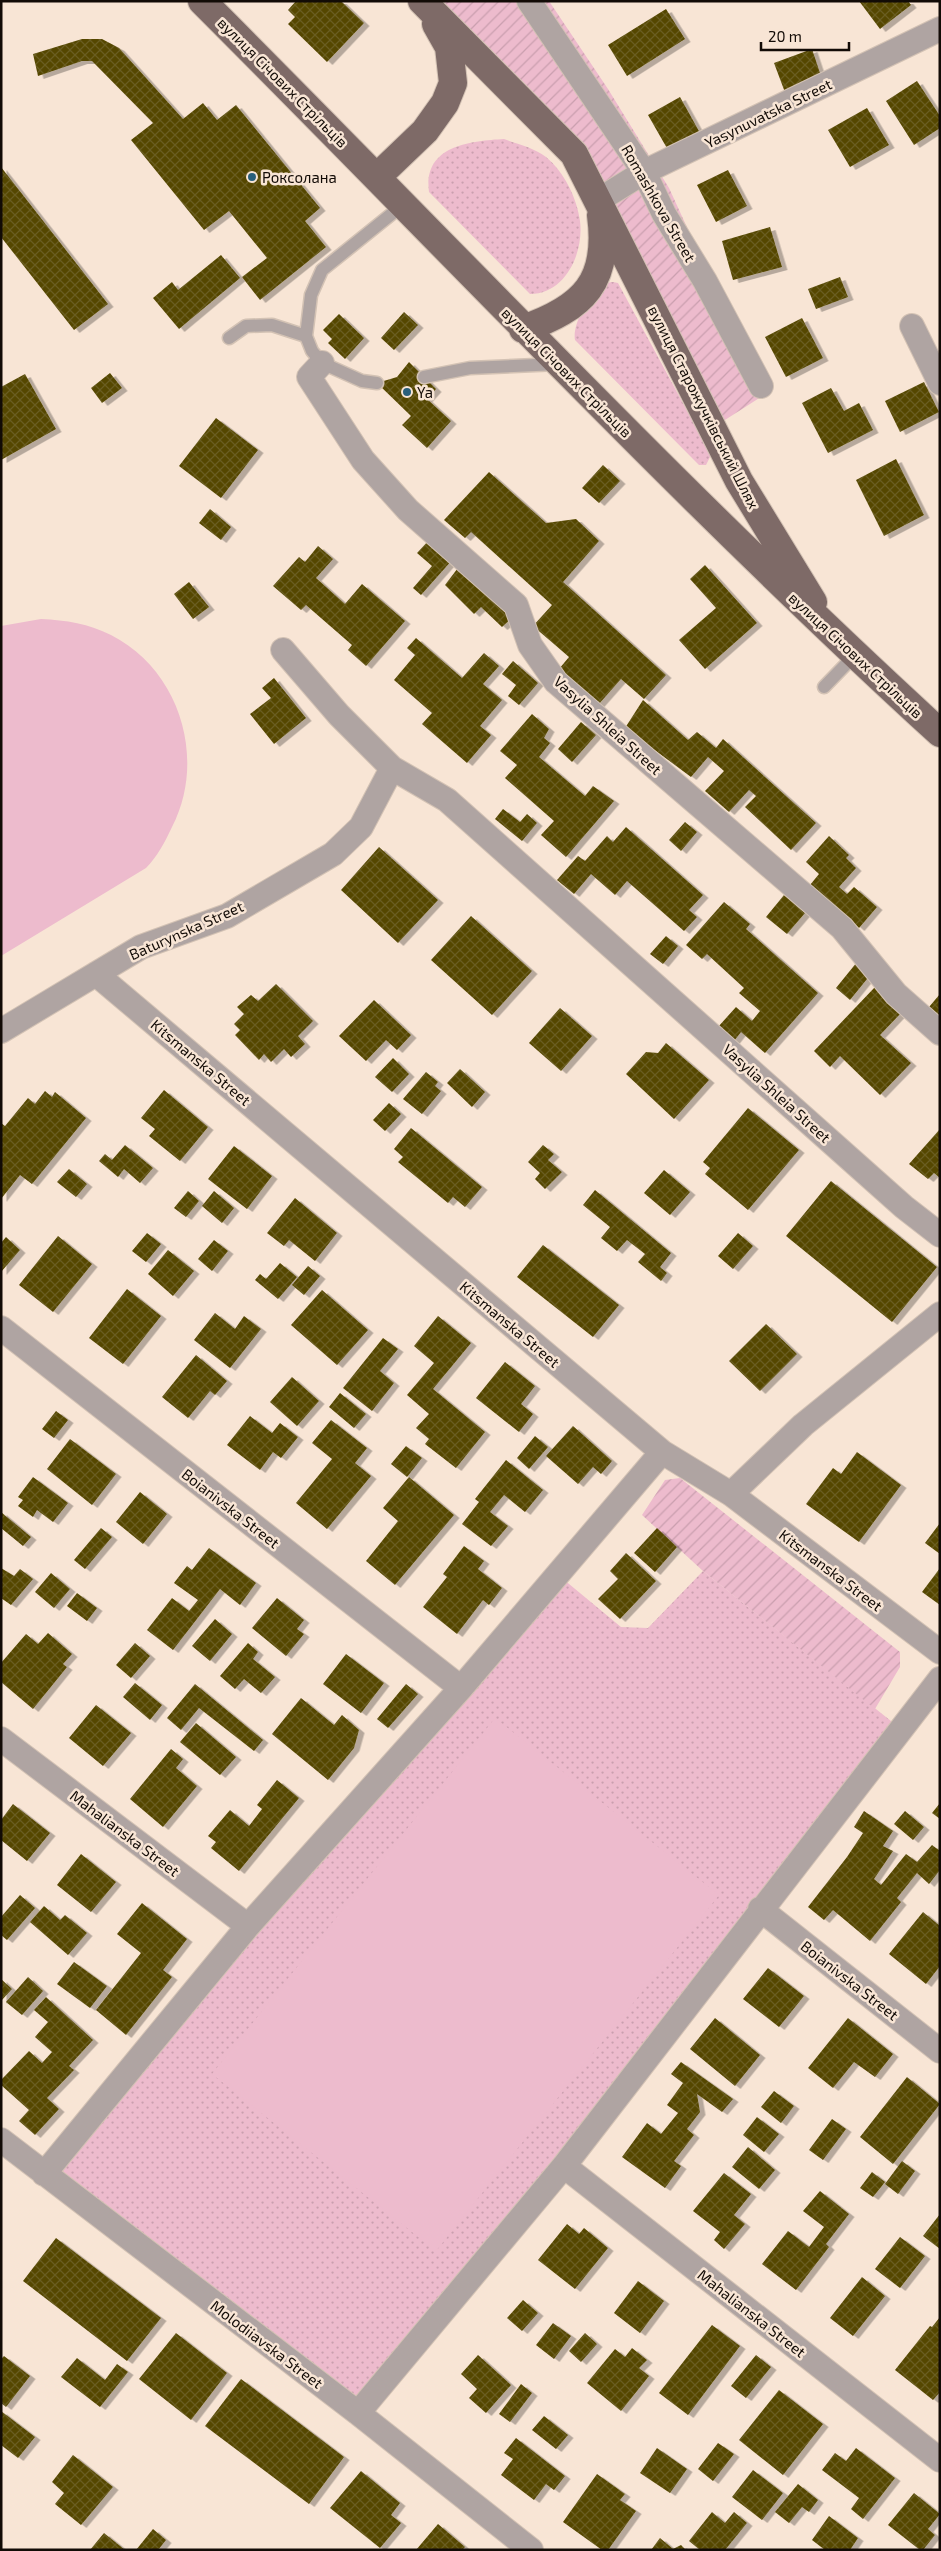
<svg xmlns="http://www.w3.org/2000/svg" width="941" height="2551" font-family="'Exo 2',sans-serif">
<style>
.grass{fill:url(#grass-dots)}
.garden{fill:url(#garden-furrows)}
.pitch{fill:#edbbcd}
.building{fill:url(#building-cross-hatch);filter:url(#shadow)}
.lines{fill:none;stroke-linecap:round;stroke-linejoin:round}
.lane-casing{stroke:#d3c2b4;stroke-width:15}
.street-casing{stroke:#d3c2b4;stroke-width:26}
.primary-casing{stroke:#d3c2b4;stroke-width:30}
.lane{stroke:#afa4a2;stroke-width:12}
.street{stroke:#afa4a2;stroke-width:24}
.primary{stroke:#7e6a67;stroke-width:28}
.poi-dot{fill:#295f7b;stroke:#f8e5d5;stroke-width:2}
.labels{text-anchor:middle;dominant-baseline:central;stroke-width:5;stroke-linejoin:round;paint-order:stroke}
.street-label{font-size:15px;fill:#120b06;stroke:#f8e5d5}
.poi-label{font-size:15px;fill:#120b06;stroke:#f8e5d5;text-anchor:start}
</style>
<defs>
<pattern id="grass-dots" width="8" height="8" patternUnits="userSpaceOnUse" patternTransform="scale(1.25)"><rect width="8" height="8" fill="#edbbcd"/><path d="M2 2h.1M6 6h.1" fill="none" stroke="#ca9faf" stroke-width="1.8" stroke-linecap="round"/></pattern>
<pattern id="garden-furrows" width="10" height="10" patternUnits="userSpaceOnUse" patternTransform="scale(1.25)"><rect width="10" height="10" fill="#edbbcd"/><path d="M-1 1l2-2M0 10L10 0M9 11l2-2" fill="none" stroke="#ca9faf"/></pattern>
<pattern id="building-cross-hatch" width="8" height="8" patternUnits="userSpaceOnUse" patternTransform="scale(1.25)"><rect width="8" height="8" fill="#554700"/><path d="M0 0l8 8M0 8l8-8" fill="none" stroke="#695d24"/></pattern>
<filter id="shadow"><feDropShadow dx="5.5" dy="3" stdDeviation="0" flood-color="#0004"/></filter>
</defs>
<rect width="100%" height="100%" fill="#f8e5d5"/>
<path class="grass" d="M504,139c13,5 31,9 42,18 18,15 31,41 34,64 4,31 -14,73 -50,73l-101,-102c-6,-46 40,-51 75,-53z
M613,282l5,1 93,172 -5,10h-7l-4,-4 -120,-121c-3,-15 14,-47 27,-55 3,-2 8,-3 11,-3z
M703,1571l198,158 -543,686 -314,-242 513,-599 64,53 27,1z"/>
<path class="garden" d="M424,1h125l59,88 61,99 95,207 -50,32 -115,-232z
M680,1478l220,174v15l-25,42 -172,-138 -61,-56 23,-35z"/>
<path class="pitch" d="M41,619c25,1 48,5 70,16 69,35 96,124 61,192 -7,15 -15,30 -26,41l-145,88v-330z
M495,1718l224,177 -283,356 -224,-177z"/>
<path class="building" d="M296,1h45l23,22 -37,39 -39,-38 7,-7 -7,-7z
M859,1h49l3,4 -31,24z
M666,9l19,30 -58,37 -19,-31z
M82,39h20l17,9 64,71 20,-16 14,17 19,-15 84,103 -15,13 21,26 -66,53 -18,-23 25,-19 -38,-47 -25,19 -73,-90 22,-17 -61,-62h-10l-44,15 -5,-22z
M812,49l11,33 -37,13 -12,-32z
M917,81l23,35v12l-26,17 -28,-44z
M680,97l20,36 -32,17 -20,-35z
M867,108l22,37 -39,22 -22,-37z
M1,167l107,137 -34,26 -73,-93z
M728,170l19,36 -31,16 -19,-37z
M770,227l12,40 -49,13 -11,-39z
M221,255l19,23 -61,51 -26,-31 19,-16 6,8z
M840,277l8,20 -32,12 -8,-20z
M404,312l14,13 -24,25 -13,-12z
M339,314l25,24 -19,21 -17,-16 4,-4 -9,-9z
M802,318l21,40 -37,19 -21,-40z
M409,362l27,27 -9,10 24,22 -24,27 -25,-23 9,-9 -34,-33 20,-6z
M110,373l12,15 -20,15 -11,-15z
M25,374l31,55 -55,31v-73z
M924,382l15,30 -39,20 -15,-31z
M831,388l13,23 15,-8 14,27 -45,23 -26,-50z
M216,418l42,32 -37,48 -42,-32z
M896,459l28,56 -40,21 -28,-56z
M603,465l17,16 -21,22 -17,-15z
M489,472l57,51 30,-4 23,22 -36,41 103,93 -22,24 -23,-20 -23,26 -39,-36 10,-12 -36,-31 19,-21 -81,-73 -6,6 -21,-18z
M210,509l21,18 -10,13 -22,-17z
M430,539l23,20 -32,36 -8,-7 19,-22 -15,-13z
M318,546l15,13 -17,19 29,26 17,-20 43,37 -39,45 -18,-16 4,-5 -46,-40 -5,5 -28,-24 26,-29 6,5z
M464,560l49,57 -11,10 -21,-20 -7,7 -29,-29z
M705,565l52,58 -52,46 -26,-29 37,-32 -26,-29z
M189,582l20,25 -16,12 -19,-25z
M416,638l46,40 22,-25 15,13 -16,18 19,16 -22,26 11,9 -24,28 -45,-39 10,-11 -38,-33 21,-25 -8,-7z
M513,661l25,22 -19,22 -11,-9 8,-11 -14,-11z
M274,678l32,40 -32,26 -24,-30 21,-16 -9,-10z
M643,700l45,40 9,-8 19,16 7,-9 93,84 -25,27 -46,-43 11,-11 -7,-6 -20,22 -24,-21 19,-20 -16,-14 -17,20 -66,-49z
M532,714l17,15 -5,9 6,5 -11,14 46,39 8,-10 21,15 -48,56 -25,-22 13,-14 -49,-43 12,-13 -17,-14z
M581,722l15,13 -24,27 -14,-13z
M503,809l17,13 7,-8 10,9 -15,18 -27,-22z
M685,822l12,10 -16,19 -12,-11z
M626,827l77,68 -14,15 8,7 -13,14 -57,-50 -12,14 -24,-21 -17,20 -17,-14 21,-24 7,5 22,-25 6,6z
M829,836l20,19 -3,3 10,10 -17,19 8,7 7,-7 23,20 -18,21 -49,-43 9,-11 -13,-12z
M379,847l59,53 -40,43 -57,-53z
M784,895l21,18 -18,21 -21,-17z
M724,902l26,22 -4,5 72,64 -53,60 -24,-21 -7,9 -16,-14 18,-20 16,14 8,-10 -21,-18 5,-5 -37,-34 -5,5 -16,-14z
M471,916l61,55 -40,44 -61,-55z
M666,936l12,10 -15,18 -13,-10z
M857,962l14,12 -21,26 -14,-12z
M276,984l37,37 -15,15 7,8 -14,13 -7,-8 -13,13 -7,-8 -5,6 -24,-25 5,-5 -6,-6 10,-10 -7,-7 14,-12 7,6z
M875,987l26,26 -21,22 31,28 -31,32 -40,-39 -10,11 -16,-16z
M940,994v22l-11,-9z
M374,1000l37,35 -14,15 -11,-10 -20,21 -27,-25z
M560,1008l32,28 -31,35 -32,-28z
M666,1043l43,37 -35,39 -48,-45 20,-22 12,1z
M393,1058l16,16 -17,18 -17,-15z
M460,1069l25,23 -13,15 -25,-24z
M426,1072l12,10 -3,4 6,5 -19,23 -19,-15z
M164,1090l44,37 -28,34 -31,-25 6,-7 -14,-11z
M45,1091l7,6 3,-5 31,26 -54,66 -12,-9 -19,24v-76l4,3 23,-28 7,6z
M389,1103l12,11 -16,17 -12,-11z
M748,1108l51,42 -51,60 -43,-36 5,-6 -7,-6z
M411,1128l71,59 -17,20 -12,-10 -5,6 -50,-41 5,-5 -9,-8z
M940,1129v49l-6,-5 -6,6 -19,-15z
M125,1145l28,23 -13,15 -16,-14 -6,8 -19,-16 6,-7 7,6z
M543,1145l11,9 -6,6 14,12 -17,17 -10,-10 5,-6 -12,-11z
M234,1146l38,30 -25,33 -39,-30z
M69,1169l18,15 -11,13 -19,-15z
M664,1170l26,22 -20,23 -26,-22z
M831,1181l106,86 -45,55 -106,-86z
M595,1190l76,63 -11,14 7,6 -6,8 -23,-19 7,-8 -18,-14 -10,11 -16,-13 9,-11 -27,-22z
M188,1191l11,10 -13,16 -12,-9z
M214,1191l20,17 -12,15 -20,-17z
M295,1198l42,35 -22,28 -26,-21 -5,6 -17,-13z
M147,1233l14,11 -15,18 -14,-11z
M738,1233l15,13 -20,23 -15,-13z
M58,1236l34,28 -39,48 -34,-27z
M6,1237l14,13 -19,22v-29z
M214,1240l14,11 -16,20 -14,-12z
M543,1245l76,60 -26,32 -76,-60z
M168,1250l26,21 -21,25 -25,-22z
M280,1263l17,14 -19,22 -23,-19 5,-6 6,5z
M308,1266l12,10 -16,19 -12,-10z
M127,1289l34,27 -38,48 -34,-26z
M322,1290l46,40 -31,35 -46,-40z
M215,1313l20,16 9,-13 17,13 -31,39 -36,-28z
M438,1316l33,27 -38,46 52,43 -29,36 -31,-24 4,-5 -13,-11 13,-14 -22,-19 27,-32 -20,-17z
M766,1324l31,30 -37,37 -31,-30z
M383,1338l15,11 -18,22 14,12 -22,28 -29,-23z
M196,1355l31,26 -12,14 -5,-4 -22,27 -26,-21z
M505,1362l30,24 -14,18 12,10 -14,18 -43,-34z
M292,1377l27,24 -22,25 -27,-24z
M340,1393l26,21 -12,14 -25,-21z
M56,1411l12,9 -14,18 -12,-9z
M250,1416l22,17 8,-10 18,14 -17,21 -8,-6 -13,18 -33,-25z
M331,1420l36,28 -12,15 16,13 -44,53 -31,-26 36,-44 -20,-16z
M573,1426l39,35 -11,13 -8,-7 -15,17 -32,-28z
M535,1436l13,11 -19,22 -12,-11z
M70,1439l46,35 -24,31 -45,-36z
M406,1446l16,12 -15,19 -16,-13z
M857,1452l44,33 -42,57 -53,-38 27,-36 8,6z
M506,1460l37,30 -18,22 -21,-17 -14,17 18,14 -17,20 -29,-22 17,-22 -4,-3z
M33,1477l35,26 -15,19 -16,-12 -4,7 -15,-11 5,-6 -5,-3z
M409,1477l45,38 -59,70 -29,-24 32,-40 -15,-13z
M140,1492l27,22 -24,30 -27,-22z
M1,1512l30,25 -8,9 -22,-18z
M940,1523v31l-15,-11z
M101,1528l11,9 -27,32 -11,-9z
M657,1528l20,19 -22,25 -21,-19z
M464,1546l20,15 -6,8 24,19 -13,17 -6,-5 -26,34 -34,-27 24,-30 -4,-3z
M209,1548l47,35 -16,22 -20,-16 -47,61 -26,-20 25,-32 17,13 9,-11 -24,-17 13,-17 5,4z
M626,1553l30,28 -36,38 -22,-20 20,-20 -8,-8z
M1,1568l13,8 6,-7 13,10 -22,26 -10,-7z
M940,1568v37l-18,-13z
M51,1573l19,16 -16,19 -19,-16z
M77,1593l20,15 -10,13 -20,-15z
M277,1598l27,22 -7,9 7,5 -18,22 -34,-28z
M215,1619l17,15 -22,27 -18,-15z
M48,1633l24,21 -9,10 4,3 -34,42 -32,-27v-19l25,-29 12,10z
M135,1643l15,13 -19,22 -15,-13z
M248,1643l10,9 -5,7 22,18 -14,16 -17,-14 -9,10 -15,-13z
M346,1654l38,29 -23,30 -38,-29z
M135,1683l27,22 -12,15 -27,-23z
M195,1684l68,56 -9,11 -55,-43 -18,22 -14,-12z
M406,1684l12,10 -30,34 -11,-9z
M301,1698l33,27 8,-10 17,15 -5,18 -26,32 -56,-46z
M96,1705l35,28 -28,33 -34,-28z
M196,1723l40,34 -16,18 -40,-33z
M171,1749l12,10 -7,9 21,18 -34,41 -33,-28z
M277,1780l22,18 -60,73 -28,-23 5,-6 -8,-6 22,-26 19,16 13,-17 -5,-4z
M940,1803v16l-8,-6z
M13,1804l37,29 -23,28 -26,-21v-20z
M864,1811l29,20 -10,15 10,5 -19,28 7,6 25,-31 11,8 15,-17 8,6v19l-11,14 -12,-11 -20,25 4,4 -31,39 -37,-31 -9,10 -16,-13 39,-50 16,-24 -9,-6z
M905,1811l19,16 -11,13 -19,-16z
M81,1854l35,28 -25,30 -34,-27z
M20,1895l15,13 -28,32 -6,-5v-18z
M142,1903l45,36 -24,31 9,7 -46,58 -30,-25 45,-57 -24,-19z
M44,1906l16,14 5,-5 22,18 -19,22 -38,-33z
M923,1912l17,14v40l-14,18 -37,-30z
M74,1962l33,24 -17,22 -33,-24z
M768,1968l36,28 -25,31 -36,-28z
M28,1977l15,14 -21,24 -16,-13z
M1,1979l11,10 -11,12z
M46,1997l47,43 -24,26 5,4 -27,28 12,11 -24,26 -16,-14 10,-11 -28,-25v-5l28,-29 13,12 10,-11 -17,-15 13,-15 -14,-12z
M715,2018l45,37 -25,31 -45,-37z
M848,2018l45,36 -18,23 -21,-15 -21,26 -25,-20z
M681,2062l52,37 -11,13 -25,-18 3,18 -13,17 7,6 -20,26 7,5 -16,22 -43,-31 25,-34 14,11 17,-21 -11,-8 16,-22 -12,-9z
M907,2077l33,27 -47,60 -33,-27z
M774,2091l20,15 -13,17 -20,-16z
M757,2117l22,17 -15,18 -21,-17z
M832,2119l14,10 -23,31 -14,-10z
M748,2147l27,23 -16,19 -27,-22z
M902,2161l13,10 -17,23 -13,-10z
M872,2172l13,10 -12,15 -13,-9z
M724,2173l27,21 -17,21 11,9 -21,25 -10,-9 6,-8 -27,-21z
M820,2191l29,23 -23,30 3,3 -33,43 -34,-26 26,-33 21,16 15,-20 -21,-16z
M940,2214v35l-17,-13z
M567,2224l12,10 5,-6 24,20 -33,41 -37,-29z
M900,2237l25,19 -25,32 -25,-19z
M56,2238l105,80 -34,43 -104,-80z
M862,2277l23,19 -32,40 -23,-18z
M638,2281l26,20 -24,32 -26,-20z
M523,2300l15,13 -16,18 -15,-13z
M940,2317v75l-7,8 -38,-30 35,-44 2,1z
M553,2323l18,13 -17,23 -18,-14z
M712,2325l28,21 -52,69 -29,-22z
M176,2333l51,40 -36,47 -52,-41z
M585,2333l12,11 -16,18 -12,-11z
M632,2348l15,12 -8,8 10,8 -28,35 -34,-28 28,-34 10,8z
M478,2355l33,30 -25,28 -17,-15 8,-9 -16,-15z
M756,2355l15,12 -25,31 -15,-12z
M4,2356l26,20 -24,31 -5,-4v-44z
M77,2358l28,22 12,-16 11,8 -28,35 -39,-30z
M241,2379l103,78 -35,47 -104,-78z
M521,2384l11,9 -22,29 -11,-8z
M779,2390l44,34 -40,51 -44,-35z
M1,2411l34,26 -17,21 -17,-13z
M544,2416l24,19 -12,14 -24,-19z
M516,2438l49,38 -11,14 -8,-6 -12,16 -33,-25 12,-16 -9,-6z
M718,2443l16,11 -21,27 -15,-12z
M657,2448l30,21 -17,24 -30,-20z
M856,2448l39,30 -32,41 -12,-10 8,-11 -37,-28 13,-17 11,8z
M73,2455l40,32 -32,38 -26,-21 9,-11 -12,-11z
M753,2470l30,23 -21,27 -30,-23z
M361,2471l39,32 -9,12 10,8 -21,25 -50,-40z
M597,2474l28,20 -5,6 16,11 -28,39h-6l-39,-28z
M798,2484l20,16 -9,12 -7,-5 -13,16 -14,-11z
M914,2493l26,21 -12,15 7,6 -12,15h-3l-32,-25z
M712,2512l13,11 9,-11 13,11 -22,27h-25l-11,-9z
M829,2516l29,22 -8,12h-25l-13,-10z
M438,2524l27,23 -3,3h-46z
M153,2529l13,11 -8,10h-22z
M104,2533l21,17h-35z
M660,2538l13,11 8,-4 5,5h-35z"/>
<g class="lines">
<g class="lane-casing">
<path id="lane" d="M229,338l17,-12 26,-1 34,11
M424,377l46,-9 88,-4
M377,383l-15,-2 -40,-18 -10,-12 -6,-15 5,-41 11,-25 82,-66
M824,687l31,-32"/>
</g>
<g class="street-casing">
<path id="street" d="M529,1l115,171 20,42 41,67 56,105
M599,200l45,-28 296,-143
M912,326l28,57
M322,363l-13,14 54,83 45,50 108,95 14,40 26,37 286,246 54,66 44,39
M283,650l56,65 53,53 55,32 457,407 36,28
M96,974l566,478 69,42 209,158
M1,1031l140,-84 86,-31 106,-62 28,-27 31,-59
M1,1328l460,360
M731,1494l72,-69 137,-111
M1,1739l247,187
M760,1909l180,142
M1,2140l357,273 173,137
M564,2166l376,294
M44,2174l204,-248 213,-238 201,-236
M358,2413l206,-247 376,-487"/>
</g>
<g class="primary-casing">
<path id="primary" d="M202,1c245,245 482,498 738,732
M422,1l152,153 165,327 74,121
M377,177l48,-46 20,-28 8,-20 -4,-36 -13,-23
M523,329c61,-21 87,-48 78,-114"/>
</g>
<use href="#lane" class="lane"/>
<use href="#street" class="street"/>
<use href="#primary" class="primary"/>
</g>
<g class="poi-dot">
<circle cx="252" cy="177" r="5"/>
<circle cx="407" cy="392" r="5"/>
</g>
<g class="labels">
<g class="street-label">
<text transform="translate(283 82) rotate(45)">вулиця Січових Стрільців</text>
<text transform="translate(768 113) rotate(-26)">Yasynuvatska Street</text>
<text transform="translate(659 203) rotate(60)">Romashkova Street</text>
<text transform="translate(567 372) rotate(45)">вулиця Січових Стрільців</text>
<text transform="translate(704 407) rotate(63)">вулиця Старожучківський Шлях</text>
<text transform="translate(856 655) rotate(43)">вулиця Січових Стрільців</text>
<text transform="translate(608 725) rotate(42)">Vasylia Shleia Street</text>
<text transform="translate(186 930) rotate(-24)">Baturynska Street</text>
<text transform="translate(201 1062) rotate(40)">Kitsmanska Street</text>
<text transform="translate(777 1093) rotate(42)">Vasylia Shleia Street</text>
<text transform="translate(510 1324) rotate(40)">Kitsmanska Street</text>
<text transform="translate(231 1508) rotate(38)">Boianivska Street</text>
<text transform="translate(831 1570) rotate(37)">Kitsmanska Street</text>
<text transform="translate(125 1833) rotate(37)">Mahalianska Street</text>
<text transform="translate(850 1980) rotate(38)">Boianivska Street</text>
<text transform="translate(752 2313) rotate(38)">Mahalianska Street</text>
<text transform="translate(267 2344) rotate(37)">Molodiiavska Street</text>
</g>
<g class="poi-label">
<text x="262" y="177">Роксолана</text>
<text x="417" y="392">Ya</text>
</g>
</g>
<rect width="941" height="2551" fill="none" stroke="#120b06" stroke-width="5"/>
<path d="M761 42v8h88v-8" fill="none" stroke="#120b06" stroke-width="2.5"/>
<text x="768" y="42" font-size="15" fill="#120b06" stroke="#f8e5d5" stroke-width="4" paint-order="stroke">20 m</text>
</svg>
